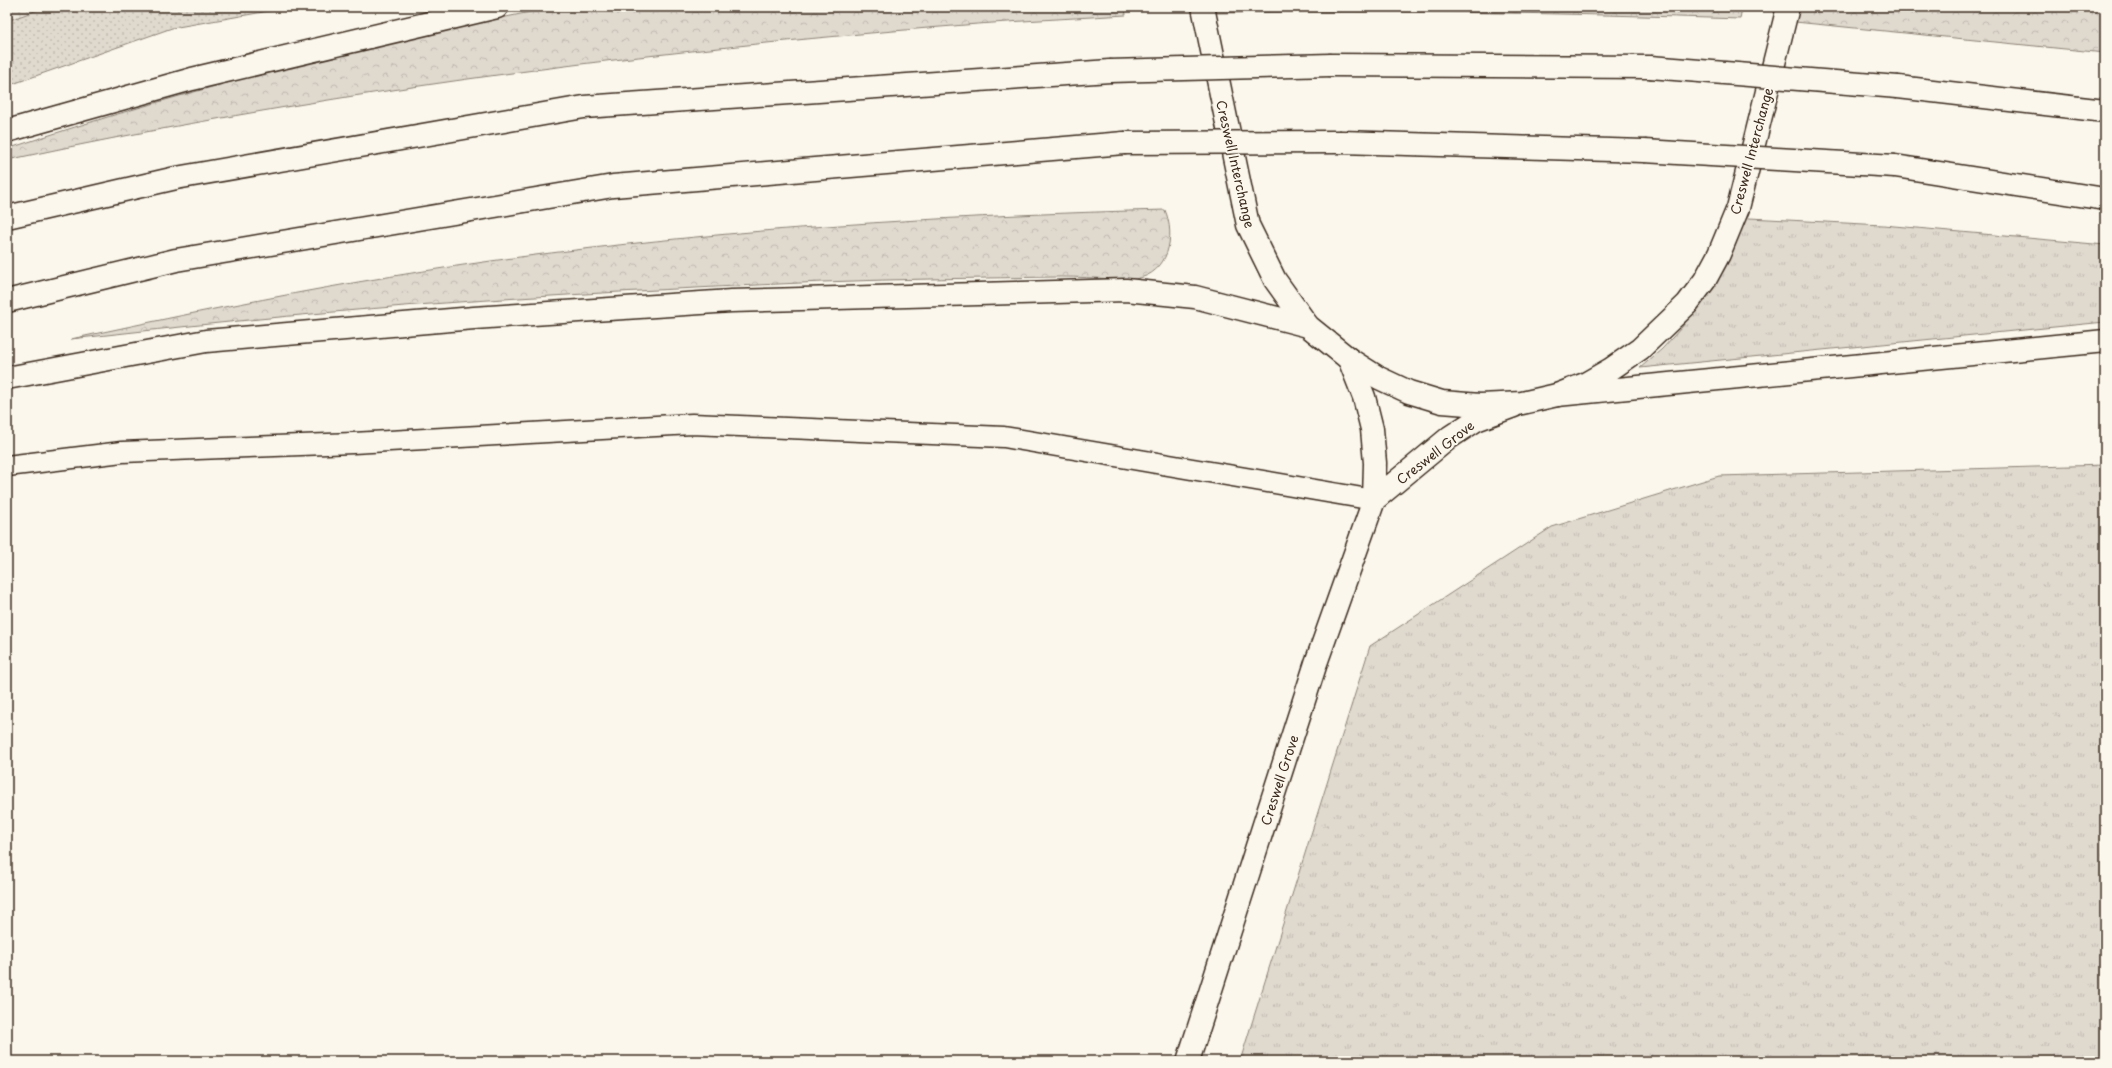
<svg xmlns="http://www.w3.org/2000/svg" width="2112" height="1068" font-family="'Playpen Sans',sans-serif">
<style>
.industrial{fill:url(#industrial-grid)}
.grass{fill:url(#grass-tufts);stroke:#8d8276}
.forest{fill:url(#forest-crowns);stroke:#8d8276}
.park{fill:url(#park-dots);stroke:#8d8276}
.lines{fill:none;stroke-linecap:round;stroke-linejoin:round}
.service-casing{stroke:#3b2a1e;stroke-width:23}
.primary-casing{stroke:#3b2a1e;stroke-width:25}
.trunk-casing{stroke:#3b2a1e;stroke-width:25}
.motorway-casing{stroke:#3b2a1e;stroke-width:25}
.service{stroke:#fbf7ec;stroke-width:20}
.primary{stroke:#fbf7ec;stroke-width:22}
.trunk{stroke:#fbf7ec;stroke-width:22}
.motorway{stroke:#fbf7ec;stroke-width:22}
.motorway-bridge-casing{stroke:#3b2a1e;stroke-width:25;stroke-linecap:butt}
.motorway-bridge{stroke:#fbf7ec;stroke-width:22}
.labels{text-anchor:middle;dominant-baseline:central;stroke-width:4;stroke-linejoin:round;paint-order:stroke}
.street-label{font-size:13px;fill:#3b2a1e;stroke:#fbf7ec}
</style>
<defs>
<pattern id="industrial-grid" width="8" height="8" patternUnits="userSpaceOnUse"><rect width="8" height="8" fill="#ede8dd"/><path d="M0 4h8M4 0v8" fill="none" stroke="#ccc7bd"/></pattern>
<pattern id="grass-tufts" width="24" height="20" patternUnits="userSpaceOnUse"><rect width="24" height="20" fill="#dfd9ce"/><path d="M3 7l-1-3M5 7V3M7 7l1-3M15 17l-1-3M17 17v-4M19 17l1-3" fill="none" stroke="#c0bab0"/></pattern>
<pattern id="forest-crowns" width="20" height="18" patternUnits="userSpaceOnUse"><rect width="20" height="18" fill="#dfd9ce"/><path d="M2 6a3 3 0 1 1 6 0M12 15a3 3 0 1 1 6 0" fill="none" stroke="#c0bab0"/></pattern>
<pattern id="park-dots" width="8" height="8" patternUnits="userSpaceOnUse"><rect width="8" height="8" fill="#dfd9ce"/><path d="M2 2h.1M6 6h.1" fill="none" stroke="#c0bab0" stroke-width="1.8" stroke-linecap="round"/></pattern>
</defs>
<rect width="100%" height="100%" fill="#fbf7ec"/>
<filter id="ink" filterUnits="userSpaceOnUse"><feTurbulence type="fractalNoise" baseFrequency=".025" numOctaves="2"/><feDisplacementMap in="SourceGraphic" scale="8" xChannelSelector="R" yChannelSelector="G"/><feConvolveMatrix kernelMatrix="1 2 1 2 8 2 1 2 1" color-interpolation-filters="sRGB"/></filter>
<g filter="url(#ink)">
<path class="industrial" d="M7,7h39l-39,14z"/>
<path class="grass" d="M1730,217l153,8 222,20v77l-465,46 22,-19 20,-22 17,-25z
M2105,465v596h-865l130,-415 182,-119 167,-51z"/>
<path class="forest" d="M555,7h570l1,8c-66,4 -132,7 -198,13 -309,26 -618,67 -921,132v-11c179,-60 363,-105 548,-142z
M1216,7h526l-2,12c-174,-6 -349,-9 -523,-6z
M1796,7h309v46l-310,-31z
M1165,210c11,26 4,64 -30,69 -7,2 -15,0 -23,0 -17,-1 -34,-2 -52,-2 -79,1 -158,2 -237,5 -136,6 -271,13 -406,23 -115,9 -231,21 -346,34 170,-37 340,-70 513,-90 193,-23 386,-34 581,-39z"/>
<path class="park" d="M46,7h246l-120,21 -165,58v-65z"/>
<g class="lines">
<g class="service-casing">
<path id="service" d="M7,466l115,-14 231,-9 339,-19 312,13 370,63"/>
</g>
<g class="primary-casing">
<path id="primary" d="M1374,500l76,-63 26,-17 38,-14
M1188,1061l128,-398 58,-163 1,-37 -3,-34 -8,-32 -15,-38"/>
</g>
<g class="trunk-casing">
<path id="trunk" d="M1203,7l45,218 27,55 33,46 41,33 30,19 30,14 33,10 38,3 42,-2 35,-8 28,-11 26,-15 29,-20 47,-45 18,-24 14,-26 19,-46 50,-201"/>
</g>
<g class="motorway-casing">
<path id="motorway" d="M1331,65l319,2
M1898,87l207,24
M7,131l185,-52 305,-72
M1341,142l303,9
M1895,166l210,33
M7,217l169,-39 408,-71 526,-36
M7,301l169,-41 437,-74 511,-43
M7,378l199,-37 268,-23 257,-17 395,-11 69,7 113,29
M1557,395l548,-54"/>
</g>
<use href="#service" class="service"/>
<use href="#primary" class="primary"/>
<use href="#trunk" class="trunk"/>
<use href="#motorway" class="motorway"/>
<g class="motorway-bridge-casing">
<path id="motorway-bridge" d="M1650,67l248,20
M1110,71l221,-6
M1124,143l217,-1
M1644,151l251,15"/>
</g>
<use href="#motorway-bridge" class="motorway-bridge"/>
</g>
</g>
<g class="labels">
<g class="street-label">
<text transform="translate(1751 151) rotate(-75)">Creswell Interchange</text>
<text transform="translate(1236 164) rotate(77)">Creswell Interchange</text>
<text transform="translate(1435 452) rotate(-38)">Creswell Grove</text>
<text transform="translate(1279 780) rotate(-72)">Creswell Grove</text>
</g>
</g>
<rect width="2112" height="1068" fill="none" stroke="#fbf7ec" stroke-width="24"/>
<rect x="12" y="12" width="2088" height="1044" fill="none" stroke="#3b2a1e" stroke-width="1.5" filter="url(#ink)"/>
</svg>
